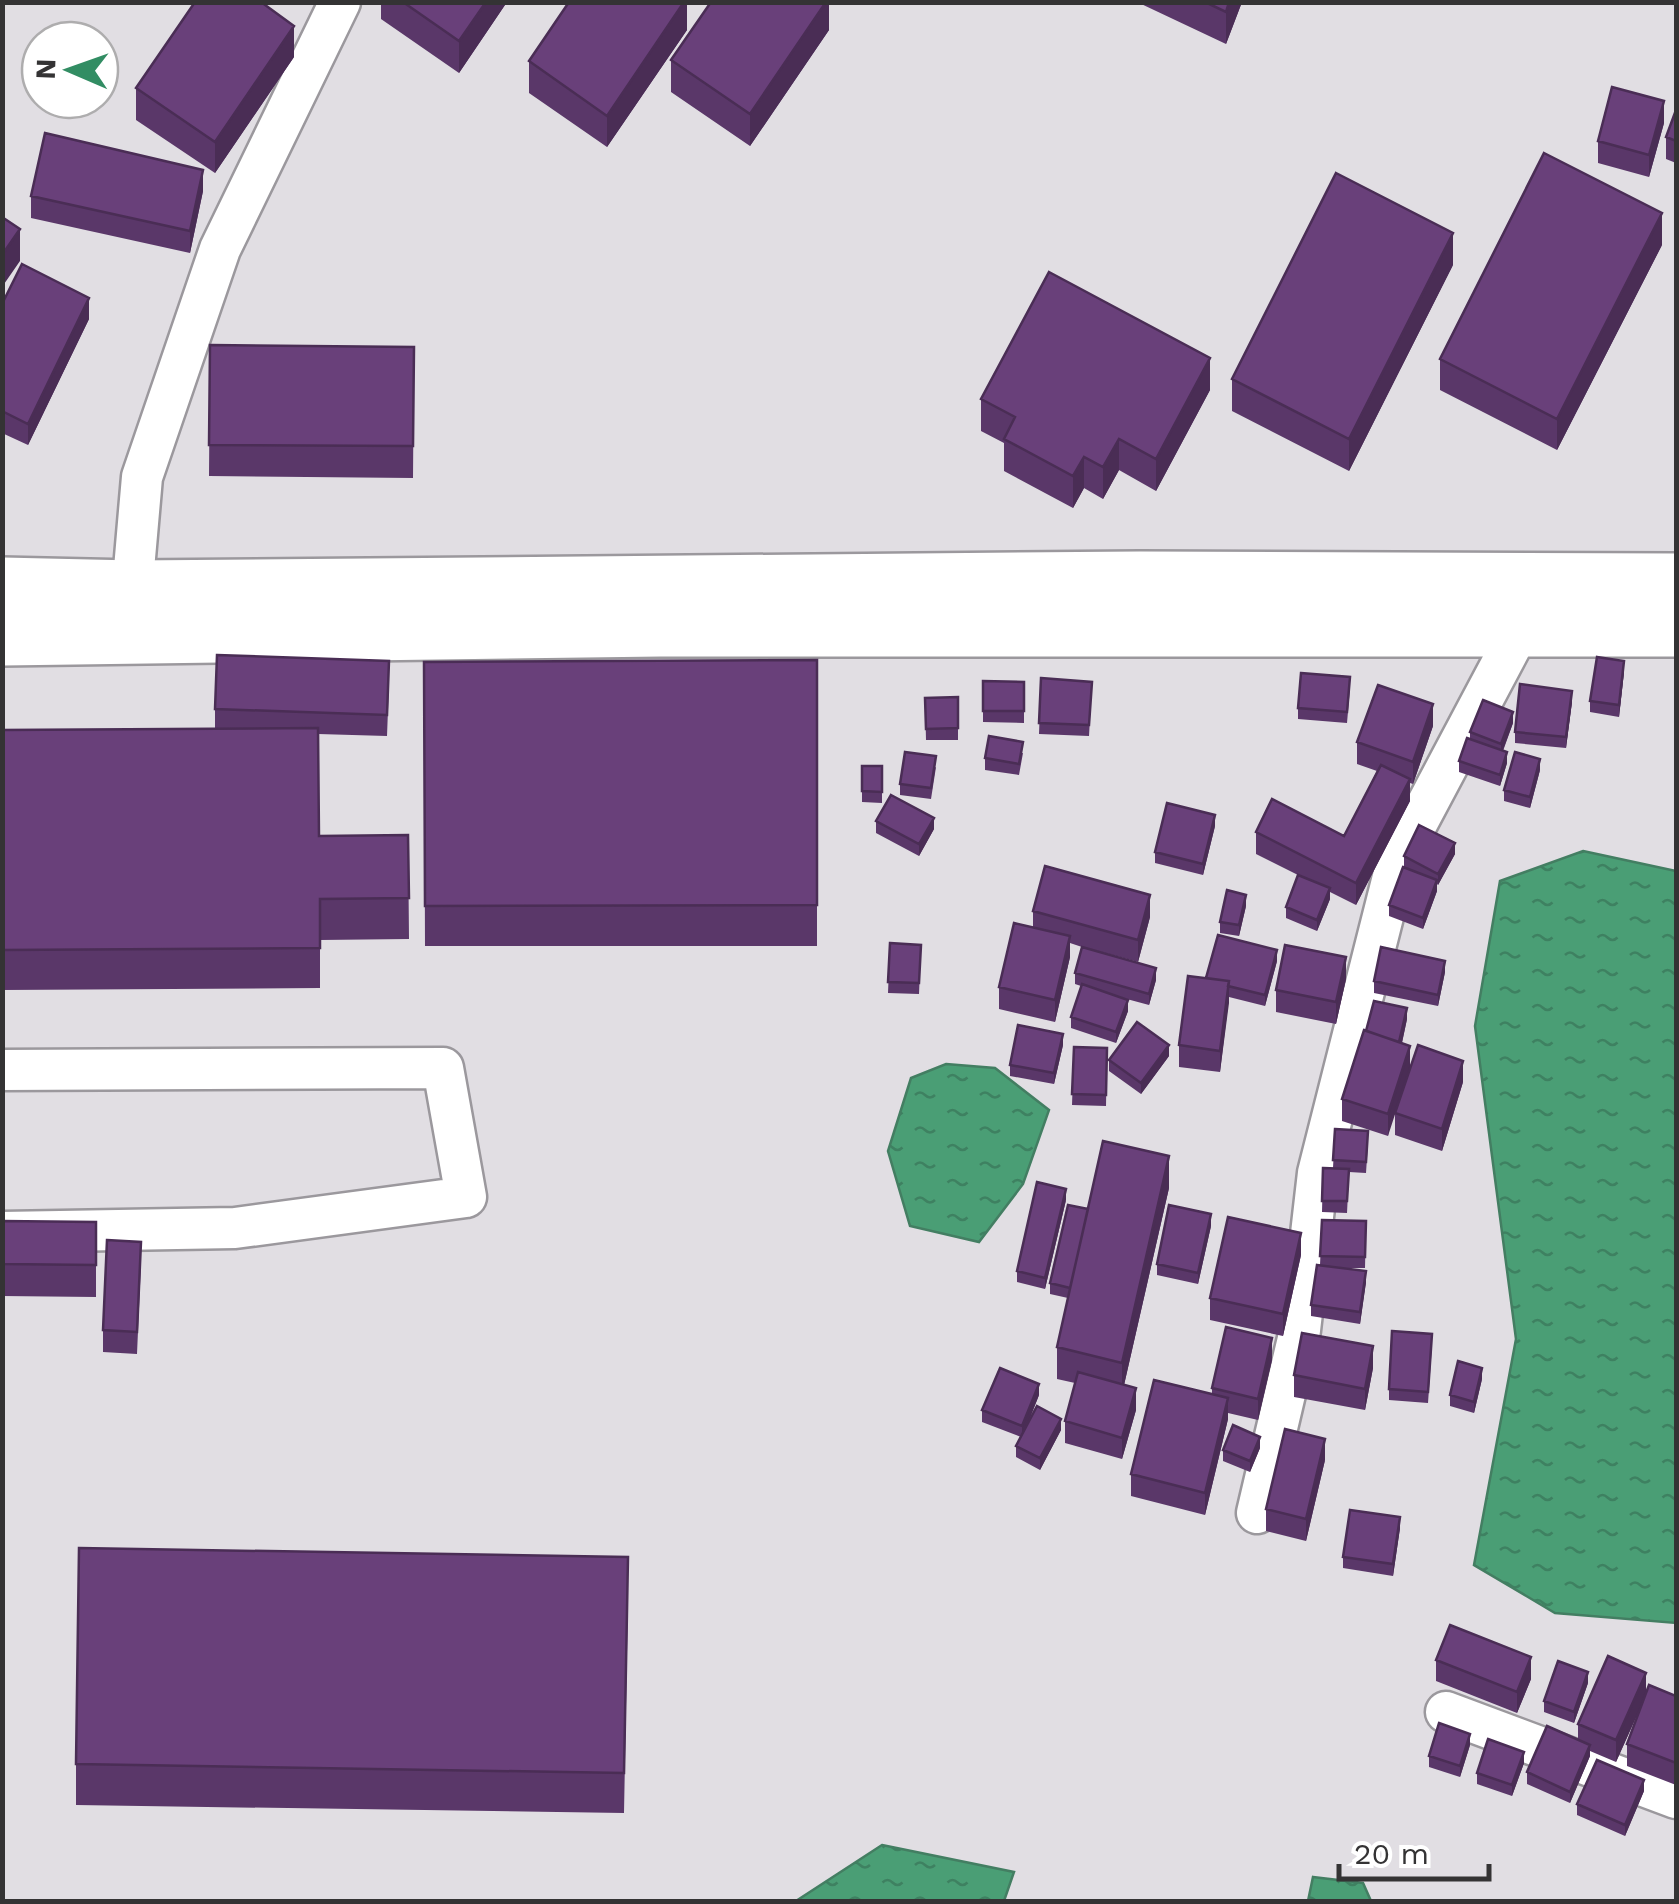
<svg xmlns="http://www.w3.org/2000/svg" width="1679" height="1904" font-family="'Work Sans',sans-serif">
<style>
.water{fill:url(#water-ripples);stroke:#437e62;stroke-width:2.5}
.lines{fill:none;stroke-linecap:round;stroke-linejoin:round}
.street-casing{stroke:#9b989d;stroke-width:45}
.secondary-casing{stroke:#9b989d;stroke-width:60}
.street{stroke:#fff;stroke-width:40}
.secondary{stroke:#fff;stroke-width:55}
.wall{fill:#5a3769}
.shaded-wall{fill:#4a2d55}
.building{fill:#69407a;stroke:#4a2d55;stroke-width:2.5}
</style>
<defs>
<pattern id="water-ripples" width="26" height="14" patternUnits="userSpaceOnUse" patternTransform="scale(2.5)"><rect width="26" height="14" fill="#4a9e75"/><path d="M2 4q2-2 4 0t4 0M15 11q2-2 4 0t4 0" fill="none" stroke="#3e8161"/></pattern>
</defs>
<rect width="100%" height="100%" fill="#e1dee3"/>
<path class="water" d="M1583,851l93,20v752l-121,-10 -81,-48 42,-226 -41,-313 25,-145z
M946,1064l49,4 54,42 -26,74 -44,58 -69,-16 -22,-75 23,-73z
M882,1845l132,27 -10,29h-208z
M1313,1877l50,6 8,18h-63z"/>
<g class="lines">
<g class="street-casing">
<path id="street" d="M130,615l12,-138 78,-228 120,-247
M2,1070l441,-2 23,129 -231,31 -233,4
M1257,1513l43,-183 18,-157 79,-312 123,-232
M1446,1712l230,86"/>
</g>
<g class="secondary-casing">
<path id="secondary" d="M2,585l131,3 1007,-9 536,2
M2,638l658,-9h1016"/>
</g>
<use href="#street" class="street"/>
<use href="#secondary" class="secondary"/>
</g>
<path class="wall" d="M381,2h126l-48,71 -78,-54z
M687,2v28l-80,117 -78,-54v-32z
M829,2v28l-79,116 -79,-54v-32z
M1137,2h105l-16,42z
M294,57l-79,116 -79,-53v-32z
M1676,110v53l-10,-4v-22z
M1664,123l-15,54 -51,-14v-22z
M203,191l-13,62 -159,-35v-22z
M1662,245l-105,205 -117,-60v-31z
M1453,265l-104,206 -117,-60v-32z
M2,304l87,15 -61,126 -26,-12z
M210,345l204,2 -1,131 -204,-2z
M1210,390l-54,101 -37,-21 -16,29 -19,-11 -11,20 -69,-37v-28l-23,-12v-32z
M817,660v286h-392l-1,-284z
M1624,672l-5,45 -29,-5v-11z
M1041,678l51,4 -3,54 -50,-2z
M983,681l41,1v41l-41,-1z
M389,683l-2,53 -69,-2 1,102 89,-1 1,104 -89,1v48l-318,2v-260l213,-1v-20z
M1350,688l-3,35 -49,-4v-11z
M958,697v43h-32l-1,-42z
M1572,702l-6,46 -51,-5v-11z
M1513,723l-10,28 4,12 -7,23 -41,-14v-11l11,-21v-8z
M1433,726l-20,58 -3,-1v18l-54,104 -26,-13v7l-13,32 -31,-13v-11l12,-32 -42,-21v-22l88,4 33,-65 -20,-7v-22z
M1023,753l-4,22 -34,-5v-12z
M862,766h20v37l-20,-1z
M936,767l-5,32 -31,-4v-11z
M1540,770l-10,38 -26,-7v-11z
M876,821l58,8 -15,27 -43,-23z
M1215,826l-12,49 -48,-12v-11z
M1455,854l-17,31 -1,-1v7l-14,38 -34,-13v-11l15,-38v-11z
M1246,906l-7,30 -19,-3v-11z
M1033,911l117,6 -12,45 -51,-14 69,32 -7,25 -26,-7 5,13 -12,32 -45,-15v-11l10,-31 -6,-2v-11l7,-26 -12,-4v14l-15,65 -56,-13v-22l34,-60z
M890,943l31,2 -2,49 -31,-1z
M1277,961l-12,45 -36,-9 -9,75 -41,-5v-22l27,-67z
M1445,972l-7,34 -64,-13v-12z
M1346,979l-10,45 -60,-12v-22z
M1407,1019l-5,24 -14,93 -46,-15v-22l24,-68z
M1063,1045l-9,39 -44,-8v-11z
M1074,1047l33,1 -1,58 -34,-1z
M1169,1056l-28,38 -32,-23v-11z
M1463,1082l-21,69 -47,-16v-22z
M1335,1129l33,13 -2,31 -17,-1 -2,41 -25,-1 1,-44h10z
M1169,1188l-45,197 12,25 -14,49 -57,-16v-22l10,-38 -18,-4v-32l11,-49 -18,-4v-11l38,-74z
M1066,1200l-21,89 -28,-7v-11z
M1322,1220l44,1 -1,47h-28l29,14 -6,42 -49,-8v-11l9,-40z
M2,1221l94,1v75l-94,-1z
M1211,1226l-13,58 -41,-9v-11z
M1301,1255l-18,81 -73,-16v-22z
M141,1263l-4,91 -34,-2v-22z
M1432,1345l-4,58 -39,-3v-11z
M1272,1360l-14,60 -30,-7v6l-23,96 -74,-19v-22l81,-80v-6z
M1373,1368l-8,42 -71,-13v-22z
M1482,1379l-8,34 -24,-7v-11z
M1039,1395l-13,33 35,2 -21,40 -24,-13v-11l5,-9 -39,-15v-12z
M1260,1448l-10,24 -27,-11v-11z
M1325,1460l-19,81 -40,-10v-22z
M1400,1528l-7,48 -50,-8v-11z
M628,1598l-4,215 -548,-8v-41z
M1436,1660l95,19 -14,34 -81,-32z
M1588,1683l-14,40 -30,-11v-11z
M1646,1695l-30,67 -26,-11v5l-20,47 -43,-19v-12l51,-33v-15z
M1676,1696v89l-49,-19v-22z
M1470,1745l-10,32 -31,-10v-11z
M1524,1763l-12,33 -35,-12v-11z
M1644,1791l-19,45 -48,-21v-11z"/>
<path class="shaded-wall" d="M486,2h21l-48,71v-32z
M684,2h3v28l-80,117v-31z
M826,2h3v28l-79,116v-32z
M1229,2h13l-16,42v-32z
M294,26v31l-79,116v-31z
M1664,101v22l-15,54v-22z
M203,170v21l-13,62v-22z
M1662,213v32l-105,205v-31z
M20,229v32l-18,26v-32z
M1453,233v32l-104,206v-32z
M89,298v21l-61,126v-21z
M1210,358v32l-54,101v-32z
M1119,439v31l-16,29v-32z
M1084,457v31l-11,20v-32z
M1624,661v11l-5,45v-12z
M1572,691v11l-6,46v-11z
M1433,704v22l-20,58v-22z
M1513,712v11l-12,32v-11z
M1507,752v11l-7,23v-11z
M1540,759v11l-10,38v-11z
M1410,779v22l-54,104v-22z
M1215,815v11l-12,49v-11z
M934,818v11l-15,27v-12z
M1455,843v11l-17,31v-11z
M1437,880v11l-14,38v-11z
M1330,888v11l-13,32v-11z
M1150,895v22l-12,45v-22z
M1246,895v11l-7,30v-11z
M1070,936v21l-15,65v-22z
M1277,950v11l-12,45v-11z
M1346,957v22l-10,45v-22z
M1445,961v11l-7,34v-11z
M1156,968v12l-7,25v-11z
M1229,981v22l-9,69v-21z
M1128,1000v11l-12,32v-11z
M1407,1008v11l-8,37v-12z
M1063,1034v11l-9,39v-11z
M1169,1045v11l-28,38v-11z
M1410,1046v22l-22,68v-22z
M1463,1061v21l-21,69v-22z
M1169,1156v32l-47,206v-31z
M1066,1189v11l-21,89v-11z
M1211,1214v12l-13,58v-11z
M1301,1233v22l-18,81v-22z
M1366,1271v11l-6,42v-12z
M1272,1338v22l-14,60v-21z
M1373,1346v22l-8,42v-21z
M1482,1368v11l-8,34v-11z
M1039,1384v11l-17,43v-12z
M1136,1388v22l-14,49v-21z
M1228,1398v21l-23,96v-22z
M1061,1419v11l-21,40v-12z
M1260,1437v11l-10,24v-11z
M1325,1439v21l-19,81v-22z
M1400,1517v11l-7,48v-12z
M1531,1657v22l-14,34v-21z
M1588,1672v11l-14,40v-11z
M1646,1673v22l-30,67v-22z
M1470,1734v11l-10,32v-11z
M1590,1745v11l-20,47v-11z
M1524,1752v11l-12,33v-11z
M1644,1780v11l-19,45v-11z"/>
<path class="building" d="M195,2h66l33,24 -79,116 -79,-54z
M403,2h83l-27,39z
M569,2h115l-77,114 -78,-55z
M711,2h115l-76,112 -79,-54z
M1205,2h24l-3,10z
M1612,87l52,14 -15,54 -51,-14z
M1676,110v31l-10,-4z
M45,133l158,37 -13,61 -159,-35z
M1544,153l118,60 -105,206 -117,-60z
M1336,173l117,60 -104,206 -117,-60z
M2,217l18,12 -18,26z
M22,264l67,34 -61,126 -26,-13v-107z
M1049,272l161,86 -54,101 -37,-20 -16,28 -19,-10 -11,19 -69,-37 11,-22 -34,-18z
M210,345l204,2 -1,99 -204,-1z
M217,655l172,6 -2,54 -172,-6z
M1597,657l27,4 -5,44 -29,-4z
M817,660v245l-392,1 -1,-244z
M1301,673l49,4 -3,35 -49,-4z
M1041,678l51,4 -3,43 -50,-2z
M983,681l41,1v29h-41z
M1520,684l52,7 -6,46 -51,-5z
M1378,685l55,19 -20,58 -56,-20z
M958,697v31l-32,1 -1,-31z
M1483,700l30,12 -12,32 -31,-12z
M318,728l1,108 89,-1 1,63 -89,1v49l-318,2v-220z
M989,736l34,6 -4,22 -34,-6z
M1467,738l40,14 -7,23 -41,-14z
M905,752l31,4 -5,32 -31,-4z
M1515,752l25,7 -10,38 -26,-7z
M1381,765l29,14 -54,104 -100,-51 16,-33 72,37z
M862,766h20v26l-20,-1z
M891,795l43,23 -15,26 -43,-23z
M1167,803l48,12 -12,49 -48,-12z
M1419,825l36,18 -17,31 -34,-18z
M1045,866l105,29 -12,45 -105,-29z
M1403,867l34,13 -14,38 -34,-13z
M1298,875l32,13 -13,32 -31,-13z
M1227,890l19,5 -7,30 -19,-3z
M1014,923l56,13 -15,64 -56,-13z
M1218,935l59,15 -12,45 -37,-9 1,-5 -23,-3z
M890,943l31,2 -2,38 -31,-1z
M1285,945l61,12 -10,45 -60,-12z
M1082,947l74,21 -7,26 -74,-21z
M1381,947l64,14 -7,34 -64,-14z
M1188,976l41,5 -9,70 -41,-6z
M1082,984l46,16 -12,32 -45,-15z
M1374,1001l33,7 -8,34 -33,-11z
M1137,1022l32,23 -28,38 -32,-23z
M1018,1025l45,9 -9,39 -44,-8z
M1364,1030l46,16 -22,68 -46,-15z
M1418,1045l45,16 -21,68 -47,-16z
M1074,1047l33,1 -1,47 -34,-1z
M1335,1129l33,2 -2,31 -33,-2z
M1103,1141l66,15 -47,207 -65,-16z
M1323,1168l26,1 -2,32h-25z
M1037,1182l29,7 -21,89 -28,-7z
M1068,1205l20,4 -18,79 -20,-5z
M1169,1205l42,9 -13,59 -41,-9z
M1228,1217l73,16 -18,81 -73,-16z
M1322,1220l44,1 -1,36 -45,-1z
M2,1221l94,1v43l-94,-1z
M107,1240l34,2 -4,90 -34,-2z
M1317,1265l49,6 -6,41 -49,-7z
M1226,1327l46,11 -14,61 -46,-11z
M1392,1331l40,3 -4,58 -39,-3z
M1302,1333l71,13 -8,43 -71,-14z
M1458,1361l24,7 -8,34 -24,-7z
M1000,1368l39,16 -17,42 -40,-16z
M1078,1372l58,16 -14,50 -57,-17z
M1154,1380l74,18 -23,95 -74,-19z
M1037,1406l24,13 -21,39 -24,-12z
M1233,1425l27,12 -10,24 -27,-11z
M1285,1429l40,10 -19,80 -40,-10z
M1350,1510l50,7 -7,47 -50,-7z
M79,1548l549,9 -4,216 -548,-9z
M1450,1625l81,32 -14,35 -81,-32z
M1608,1656l38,17 -30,67 -38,-16z
M1558,1661l30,11 -14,40 -30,-11z
M1649,1685l27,11v67l-49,-19z
M1439,1723l31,11 -10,32 -31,-10z
M1547,1726l43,19 -20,47 -43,-20z
M1488,1739l36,13 -12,33 -35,-12z
M1597,1760l47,20 -19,45 -48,-21z"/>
<rect width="1679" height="1904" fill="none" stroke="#343334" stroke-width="10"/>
<g transform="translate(70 70) rotate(272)"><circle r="48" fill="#ffffff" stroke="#aeadae" stroke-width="2.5"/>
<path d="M0-8L18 38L0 25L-18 38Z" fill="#328d63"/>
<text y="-15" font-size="28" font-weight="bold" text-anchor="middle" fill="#343334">N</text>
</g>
<path d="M1339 1864v15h150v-15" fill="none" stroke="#343334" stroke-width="5"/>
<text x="1354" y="1864" font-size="30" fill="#343334" stroke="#ffffff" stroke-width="8" paint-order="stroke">20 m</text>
</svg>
